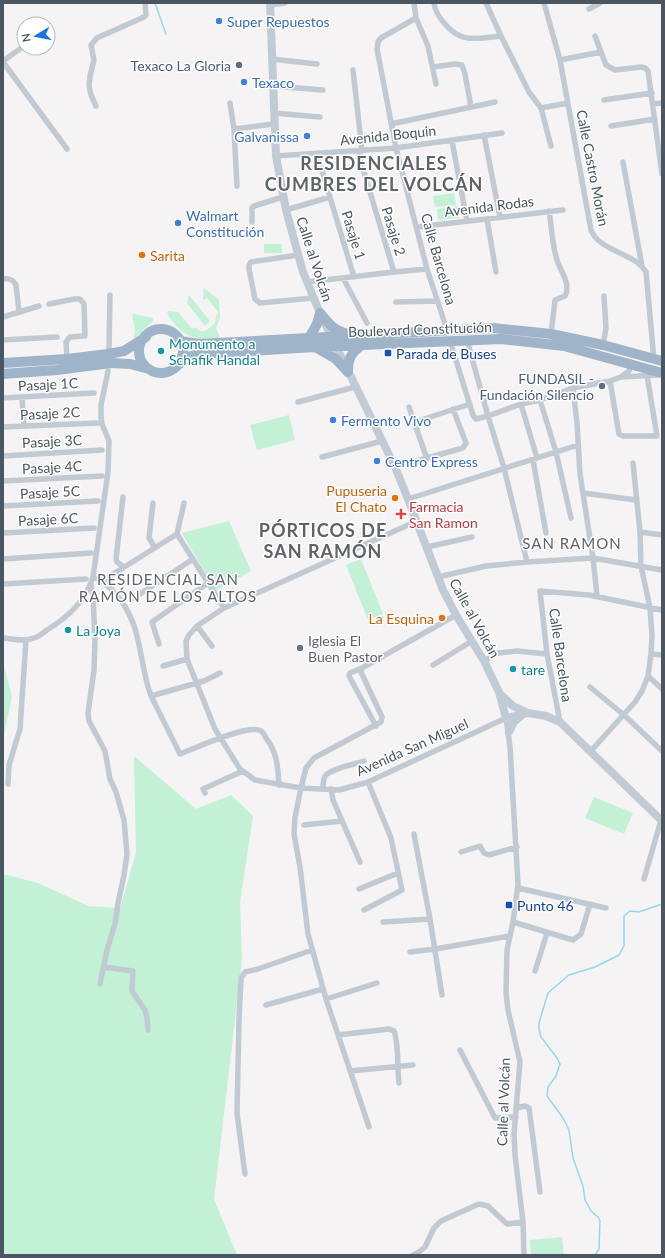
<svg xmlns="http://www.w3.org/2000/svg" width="665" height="1258" font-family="Lato,sans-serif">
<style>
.green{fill:#c3f1d5}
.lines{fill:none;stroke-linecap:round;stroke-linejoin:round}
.stream{stroke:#90daee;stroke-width:1.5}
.minor{stroke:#c1cad2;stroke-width:5.5}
.secondary{stroke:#c1cbd6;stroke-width:8}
.trunk{stroke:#9fb4c9;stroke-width:10}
.shop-dot{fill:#3f7fe0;stroke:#fff;stroke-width:1.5}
.service-dot{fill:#5c6f8a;stroke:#fff;stroke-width:1.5}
.food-dot{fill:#e8710a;stroke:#fff;stroke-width:1.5}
.culture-dot{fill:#0f9aa8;stroke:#fff;stroke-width:1.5}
.transit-dot{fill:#1a4fb4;stroke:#fff;stroke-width:1.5}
.health-dot{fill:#e0444e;stroke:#fff;stroke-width:1.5}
.worship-dot{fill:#6b7280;stroke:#fff;stroke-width:1.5}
.labels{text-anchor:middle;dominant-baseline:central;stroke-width:3;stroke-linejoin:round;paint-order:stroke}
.shop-label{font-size:14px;fill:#366cbe;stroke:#fff;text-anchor:start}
.service-label{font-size:14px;fill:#4e5e75;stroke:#fff;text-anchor:end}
.street-label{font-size:14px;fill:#4a5661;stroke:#fff}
.food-label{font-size:14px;fill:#c56008;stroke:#fff;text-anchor:end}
.culture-label{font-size:14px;fill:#0d838f;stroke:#fff;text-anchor:start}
.transit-label{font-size:14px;fill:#164399;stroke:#fff;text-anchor:start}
.health-label{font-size:14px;fill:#be3a42;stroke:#fff;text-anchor:start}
.worship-label{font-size:14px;fill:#5b616d;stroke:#fff;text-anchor:start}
.neighbourhood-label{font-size:15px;letter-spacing:1px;fill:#5f6368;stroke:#fff}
.district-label{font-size:18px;font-weight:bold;letter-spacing:1px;fill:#5f6368;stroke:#fff}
</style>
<rect width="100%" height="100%" fill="#f5f3f3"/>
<path class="green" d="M454,193l2,12 -21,2 -2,-11z
M458,206l1,12 -21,2 -1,-11z
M264,244h18v9h-18z
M204,288l15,12 1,17 -4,11 4,10c-6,0 -14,2 -20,1 -14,-2 -28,-14 -33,-27l2,-1 9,1 14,17 3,-2c7,9 14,2 20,-4l1,-8 3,-2 -12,-15 -4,2z
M189,295l21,26 -5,5 -18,-23z
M134,314l19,4v3l-20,19 2,-9 -3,-16z
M289,415l6,25 -38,10 -7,-25z
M229,521l22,50 -35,20 -34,-58z
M361,559l22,55 -15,6 -22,-55z
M3,662l9,35 -9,42z
M134,756l62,53 35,-14 22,21 -13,86 2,58 -28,239 23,56h-234v-381l35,9 50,23 32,2 16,-55z
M594,797l39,16 -9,21 -39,-16z
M562,1237l2,18h-33l-1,-15z"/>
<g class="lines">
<path class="stream" d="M155,3l11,31
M595,1255l4,-6 1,-28 -2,-4 -7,-6 -6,-11 -2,-14 -10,-28 -4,-28 -6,-12 -16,-22 1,-9 8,-11 4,-12 -3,-6 -16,-21 -2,-8v-6l9,-30 8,-7 13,-11 26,-8 24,-12 5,-9v-30l6,-5 9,1 23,-8"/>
<path class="minor" d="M414,3l2,15 12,28 8,38
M434,3c1,8 6,16 12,22 16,19 32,13 55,11
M486,3l15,33 28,56 12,16 10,38
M544,3l16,57 31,170c1,2 3,6 5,8 13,15 39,16 50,34l8,88
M270,5l15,-2
M589,9l11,-6
M416,18l-35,20 -3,4 -1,7 19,99 31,121 20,61
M595,36l11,29 9,5 26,-3 4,1 3,3 14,103
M271,59l46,5
M560,60l41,-8
M3,61l21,-15
M3,62l64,87
M433,67l22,-3 7,1 3,9 6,33
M353,70l9,81
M272,86l51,4
M604,100l48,-7
M230,103l4,26 3,57
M653,104l9,-1
M96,106l-5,-11 -2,-9 1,-10 4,-16 -3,-15 6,-7 47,-21 2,-2 -1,-12
M541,108l27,-5
M273,113l47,4
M391,124l104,-22
M611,126l44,-7
M234,129l39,-5
M484,135l16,82
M452,141l15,80
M359,151l1,8 34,113
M317,154l37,123
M276,156l120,-8 106,-15
M623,162l19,104
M286,210l44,-13
M549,211c3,17 3,36 9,52 4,10 13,22 7,33l-10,4 -4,34
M487,219l9,53
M252,222v-14l2,-2 29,-9
M417,227l146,-17
M298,255l-47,7 -2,3v4l6,30 5,4 53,-5
M343,278l24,45
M3,279c6,-1 10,0 13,6l3,26
M307,282l87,-10 33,-3
M396,302l41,-1
M49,304l25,-5h6l4,5 1,32 -15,1 -4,5 1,17
M3,317l36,-11
M3,340l54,-3
M467,340l21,76 16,52 23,94
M450,341l23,74 3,4 12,-3 33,-12 19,-4 33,-12 37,-7 11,-4 37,-2
M603,345l3,-17 -2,-32
M109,349l1,-54
M621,377l8,-6 2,-7
M610,381l9,53 4,2h34l-10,-61
M573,388l4,35 3,51 13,84 4,38
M22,397l2,29
M3,398l91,-5
M540,400l16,52 15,66
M298,402l57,-15
M521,404l16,54
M409,407l18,52
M415,422l55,-18
M3,427l95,-4
M3,456l99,-6
M322,457l60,-16
M533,460l13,73
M395,467l68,-19 3,-5 -13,-34
M3,481l99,-5
M583,493l53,7
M123,497l-7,62 1,3 7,5
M408,499l170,-54
M153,503l-4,35 6,10
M184,503l-7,31 47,74
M3,506l95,-5
M417,521l-193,87 -27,18 -8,9 -3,6 1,18 28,70 25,40 15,11 46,8 38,2 29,-8 138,-64 4,29 8,137 -5,38 -6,28 -1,43 2,17 12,52 -6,72 1,21 8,67 1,33
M640,532l22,3
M3,533l91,-5
M427,547l45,-10
M3,559l88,-6
M93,577c8,2 14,8 20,14 31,33 24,66 38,105l53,-15 16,-8
M438,577l48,-11 41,-4 66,-4 69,12
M102,581l75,-47
M3,584l83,-5
M91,584l2,12 2,44 -1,30 -6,43 1,8 16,30 5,28 6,13 8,28 3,34 -3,21 -6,28 -3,21 -8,26 -7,34
M134,598l59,-39
M197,626l15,20
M3,638c10,1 21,4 31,0 5,-1 9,-5 13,-8 21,-13 38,-28 46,-53l15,-105 1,-31 -7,-17 -1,-7v-12l7,-34
M159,644l-7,-22 56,-39
M651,654l11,1
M484,661l14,-8 19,-2 30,3
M433,665l39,-24
M163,666l24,-7
M362,668l-1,4 21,45 -1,5 -67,36 -8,10 -5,20 -6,29 -1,17 6,33 8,67 18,65 43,128
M648,676l14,13
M590,687l34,28 38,36
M151,696l29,58c13,-5 69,-31 81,-23 2,1 4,5 5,7 11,14 12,29 13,47
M560,722l-13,-68 -7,-63 49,4 73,15
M376,726l-27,-50 1,-3 12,-5 94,-53
M590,752l45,-50 7,-11 6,-15 3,-22 1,-18 -2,-28 -9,-42 -1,-34 -7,-69
M8,784l1,-19 11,-36 6,-89
M323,789c0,-4 0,-9 2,-13 5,-7 30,-12 39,-15
M331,789l2,11 27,62
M205,793l-2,-4 40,-18
M304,825l38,-4
M414,834l16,85 12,76
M461,852l19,-6 4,7 5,2 28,-8
M644,879l17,-59
M518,888l88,20
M359,889l39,-16
M364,910l38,-20 -11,-52 -23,-56
M383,922l47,-3
M513,922l60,18 8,-6 9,-30
M410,952l25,-3 75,-13
M104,967l29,4 -1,20 13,19 2,8 1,12
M535,971l12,-38
M326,999l51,-16
M266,1005l57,-16
M338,1035l51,-6 5,2c5,12 3,38 5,52
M460,1050l35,68 21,-1
M350,1071l63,-6
M516,1108l9,-2 4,2 11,84
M245,1174l-8,-61 2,-93 2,-42 4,-6 13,-3 54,-19
M413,1255l6,-3 6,-5 9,-19 7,-7 38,-17 9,2 19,18 16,-2"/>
<path class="secondary" d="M270,3l6,153 10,54 17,62 17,41 75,154 13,32 35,91 13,25 28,46 15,31 7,26 22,-5 18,3 14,6 102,99
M501,695l12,11 15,7
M509,732l5,-10 7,-6"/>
<path class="trunk" d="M320,313c8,10 15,19 29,21
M139 351a22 22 0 1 1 44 0a22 22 0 1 1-44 0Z
M309,338l8,-14 3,-11
M180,341l19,3 294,-16 58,6 52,11 59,16
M315,347l21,12 12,13
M3,363l64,-4 41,-5 16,-3 22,-14
M178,365l13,-9 8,-2 116,-7 186,-8 63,7 98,27
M348,372c0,-14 3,-19 14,-27
M3,374l54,-4 54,-7 19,1 19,5"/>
</g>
<g class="shop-dot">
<circle cx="219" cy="21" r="4"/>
<circle cx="244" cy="82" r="4"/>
<circle cx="307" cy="136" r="4"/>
<circle cx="178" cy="223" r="4"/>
<circle cx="333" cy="420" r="4"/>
<circle cx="377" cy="461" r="4"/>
</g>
<g class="service-dot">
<circle cx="239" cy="65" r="4"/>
<circle cx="602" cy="386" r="4"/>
</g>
<g class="food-dot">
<circle cx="142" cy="255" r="4"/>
<circle cx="395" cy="498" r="4"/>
<circle cx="442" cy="618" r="4"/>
</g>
<g class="culture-dot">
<circle cx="161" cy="351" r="4"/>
<circle cx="68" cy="630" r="4"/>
<circle cx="513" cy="669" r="4"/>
</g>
<g class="transit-dot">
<rect x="384" y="349" width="8" height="8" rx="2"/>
<rect x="505" y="901" width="8" height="8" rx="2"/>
</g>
<path class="health-dot" d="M399 508h4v4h4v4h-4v4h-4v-4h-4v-4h4z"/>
<circle class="worship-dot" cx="300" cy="648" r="4"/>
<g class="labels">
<g class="shop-label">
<text x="227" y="21">Super Repuestos</text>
<text x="252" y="82">Texaco</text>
<text x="299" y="136" text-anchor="end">Galvanissa</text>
<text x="186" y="215">Walmart<tspan x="186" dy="16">Constitución</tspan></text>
<text x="341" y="420">Fermento Vivo</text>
<text x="385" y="461">Centro Express</text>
</g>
<g class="service-label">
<text x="231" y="65">Texaco La Gloria</text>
<text x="594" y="378">FUNDASIL -<tspan x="594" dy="16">Fundación Silencio</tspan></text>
</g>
<g class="street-label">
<text transform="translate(388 135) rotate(-6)">Avenida Boquin</text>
<text transform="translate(593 168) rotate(79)">Calle Castro Morán</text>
<text transform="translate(489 206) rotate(-7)">Avenida Rodas</text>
<text transform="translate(394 231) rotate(73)">Pasaje 2</text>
<text transform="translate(354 235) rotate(73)">Pasaje 1</text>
<text transform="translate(315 259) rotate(72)">Calle al Volcán</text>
<text transform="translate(439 259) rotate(74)">Calle Barcelona</text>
<text transform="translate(420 329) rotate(-2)">Boulevard Constitución</text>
<text transform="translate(48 384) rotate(-3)">Pasaje 1C</text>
<text transform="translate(50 413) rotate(-3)">Pasaje 2C</text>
<text transform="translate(52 441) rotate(-3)">Pasaje 3C</text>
<text transform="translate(52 467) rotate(-3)">Pasaje 4C</text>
<text transform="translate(50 492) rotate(-3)">Pasaje 5C</text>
<text transform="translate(48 519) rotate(-3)">Pasaje 6C</text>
<text transform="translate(475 618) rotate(61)">Calle al Volcán</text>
<text transform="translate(561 655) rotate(82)">Calle Barcelona</text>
<text transform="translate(412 747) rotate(-24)">Avenida San Miguel</text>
<text transform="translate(503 1102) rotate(-88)">Calle al Volcán</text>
</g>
<g class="food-label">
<text x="150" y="255" text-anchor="start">Sarita</text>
<text x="387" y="490">Pupuseria<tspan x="387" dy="16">El Chato</tspan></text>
<text x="434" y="618">La Esquina</text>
</g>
<g class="culture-label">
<text x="169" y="343">Monumento a<tspan x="169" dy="16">Schafik Handal</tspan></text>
<text x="76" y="630">La Joya</text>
<text x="521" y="669">tare</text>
</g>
<g class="transit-label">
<text x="396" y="353">Parada de Buses</text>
<text x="517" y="905">Punto 46</text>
</g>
<g class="health-label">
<text x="409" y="506">Farmacia<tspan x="409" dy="16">San Ramon</tspan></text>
</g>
<g class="worship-label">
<text x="308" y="640">Iglesia El<tspan x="308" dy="16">Buen Pastor</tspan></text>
</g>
<g class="neighbourhood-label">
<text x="572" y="543">SAN RAMON</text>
<text x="168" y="579">RESIDENCIAL SAN<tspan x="168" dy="17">RAMÓN DE LOS ALTOS</tspan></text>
</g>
<g class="district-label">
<text x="374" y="163">RESIDENCIALES<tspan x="374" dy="21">CUMBRES DEL VOLCÁN</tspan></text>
<text x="323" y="530">PÓRTICOS DE<tspan x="323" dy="21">SAN RAMÓN</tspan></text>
</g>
</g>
<rect width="665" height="1258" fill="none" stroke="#4a5661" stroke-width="8"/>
<g transform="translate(36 36) rotate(260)"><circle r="19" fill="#ffffff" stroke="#b7bbc0"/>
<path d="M0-3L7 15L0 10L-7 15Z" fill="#1a73e8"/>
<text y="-6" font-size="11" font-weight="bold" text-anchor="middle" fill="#4a5661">N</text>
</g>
</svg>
